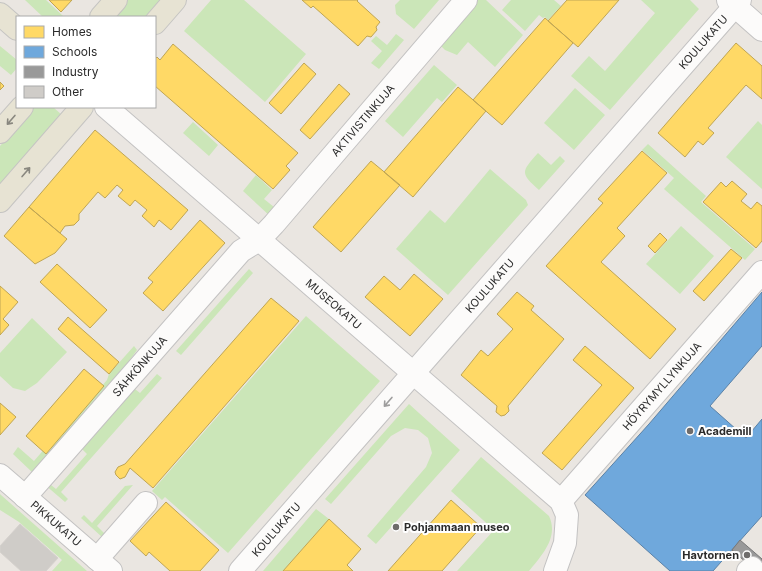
<svg xmlns="http://www.w3.org/2000/svg" width="762" height="571" font-family="Inter,sans-serif">
<style>
.green{fill:#cbe6b8}
.homes{fill:#ffd966;stroke:#bfa554}
.schools{fill:#6fa8dc;stroke:#5b82a7}
.industry{fill:#999;stroke:#787878}
.building{fill:#cfccc8;stroke:#d5d1cd}
.lines{fill:none;stroke-linecap:round;stroke-linejoin:round}
.minor-casing{stroke:#c3c2c2;stroke-width:24}
.major-casing{stroke:#c5c4c2;stroke-width:24}
.minor{stroke:#fcfbfa;stroke-width:22}
.major{stroke:#e7e3d3;stroke-width:22}
.oneway{stroke:#89877f}
.oneway2{stroke:#9e9d9d}
.poi-dot{fill:#6e6c6b;stroke:#fff;stroke-width:1.5}
.labels{text-anchor:middle;dominant-baseline:central;stroke-width:4;stroke-linejoin:round;paint-order:stroke}
.street-label{font-size:11px;fill:#2b2b2b;stroke:#fff}
.poi-label{font-size:11px;font-weight:bold;fill:#2b2b2b;stroke:#fff;text-anchor:start}
</style>
<rect width="100%" height="100%" fill="#eae6e1"/>
<path class="green" d="M25,0h21l17,16 -1,1h-19z
M127,0h36l-15,17h-36z
M211,0h33l62,54 -41,48 -81,-71z
M400,0h39l-25,29 -18,-15 -1,-9z
M474,0h12l37,35 -28,32 -27,-25 -11,13 -12,-5 -8,-8z
M511,0h43l7,6 -13,14 -3,-3 -2,1 -4,-3 -14,16 -23,-21z
M641,0h49l9,9 -89,101 -39,-34 18,-20 16,15 50,-58z
M396,34l8,6 -25,29 -8,-6 11,-12 -11,-10 5,-5 11,9z
M0,46l17,14v8l-6,7 -11,-9z
M434,65l23,20 -15,17 -5,-4 -34,39 -18,-16z
M575,88l30,27 -31,35 -30,-27z
M33,107h20l9,8 -62,71v-40z
M758,121l4,4v64l-36,-32z
M193,122l25,23 -9,11 -26,-23z
M648,144l58,52 -5,6 54,47 -10,11 -81,-71 10,-11 -32,-28z
M538,153l13,12 9,-9 5,5 -26,29c-19,-17 -18,-18 -1,-37z
M490,169l36,31 2,5 -80,90 -52,-46 34,-39 15,13z
M256,175l16,15 -8,9 10,8 2,5 -5,5 -28,-26z
M681,226l33,30 -34,38 -34,-30z
M249,269l4,4 -72,82 -5,-4z
M306,316l74,65 -152,172 -63,-56 -3,3 -10,-9z
M32,318l35,34 -30,31 -12,8 -12,-3 -13,-12v-23z
M134,346l3,4 -18,25 -86,98 -20,-19 5,-7 16,14 12,-14 5,-2 56,-65 2,-6z
M157,374l5,4 -101,114 7,7 -3,3 -21,-18 2,-3 10,8 31,-35 -9,-9 53,-59 9,7z
M409,404l51,46 -84,94 -9,-8 59,-69 6,-14 -4,-15 -10,-8 -13,-2 -14,8 -60,68 -6,-5z
M481,457l68,59c10,21 -7,39 -20,55h-72l37,-41 -43,-39z
M133,485l-36,41 8,8 -3,3 -21,-19 3,-3 8,8 33,-37z
M0,494l1,1 86,76h-35l10,-11 -43,-38 -19,-12z
M316,509l13,10 -46,52h-20z"/>
<path class="homes" d="M49,0h23l-11,12z
M302,0h56l-1,1 23,21 -4,5 1,3 -6,7 -4,-1 -9,10 -45,-40 -2,2z
M567,0h52l-41,47 -30,-26z
M545,18l28,25 -71,82 -29,-25z
M736,43l26,23v33l-16,-14 -38,43 6,5 -11,12 -5,-4 -13,16 -27,-24z
M173,44l125,109 -12,13 4,4 -17,19 -118,-103v-27l2,-2 3,3z
M304,63l12,11 -35,40 -12,-11z
M0,82l4,4 -4,4z
M339,84l11,10 -40,45 -10,-9z
M458,87l28,24 -73,86 -29,-25z
M95,130l93,80 -17,20 -12,-10 -5,7 -12,-11 5,-6 -12,-10 -5,6 -12,-10 5,-6 -6,-5 -12,13 -7,-6 -19,22v6l-5,5 -9,1 -5,7 -31,-26z
M642,151l25,22 -50,55 8,8 -24,26 75,67 -26,30 -104,-93 57,-63 -5,-4z
M371,161l29,24 -59,67 -28,-25z
M732,181l15,13 -6,7 10,8 6,-7 5,4v35l-6,7 -53,-46 18,-20 5,5z
M29,207l38,32 -12,14 -20,11 -31,-28z
M200,220l25,23 -62,68 -20,-18 10,-11 -5,-4z
M660,233l7,7 -12,13 -7,-7z
M731,249l11,9 -38,43 -11,-10z
M57,264l50,46 -17,18 -50,-46z
M414,274l29,25 -33,37 -45,-39 19,-21 16,14z
M0,286l18,16 -15,17 6,6 -9,10z
M517,292l17,14 -3,4 33,29 -56,67 1,5 -4,4 -4,1 -5,-4 1,-6 -36,-31 20,-25 7,6 25,-27 -16,-15z
M271,298l28,23 -146,167 -23,-20 -5,9 -5,2 -4,-4 -1,-3 3,-5 7,-3z
M68,317l51,45 -10,12 -51,-45z
M585,346l49,42 -72,82 -20,-17 60,-68 -29,-25z
M84,369l20,17 -58,68 -20,-18z
M0,403l16,14 -16,18z
M451,500l30,27 -39,44h-54z
M166,502l53,48 -19,21h-30l-21,-19 -3,4 -16,-15z
M329,519l32,30 -14,16 6,6h-70z"/>
<path class="schools" d="M762,292v54l-52,60 36,32 16,-19v97l-49,55h-43l-85,-76 64,-71z"/>
<path class="industry" d="M740,540l22,19v12h-6l-24,-21z"/>
<path class="building" d="M20,524l38,34 -12,13h-25l-21,-19v-6z"/>
<g class="lines">
<g class="minor-casing">
<g id="minor">
<path d="M728,0l34,30"/>
<path id="s1" d="M106,107l455,394 6,14 -2,28 -10,28"/>
<path id="s2" d="M0,475l111,96"/>
<path id="s3" d="M25,497l216,-246 18,-11 15,-16 192,-224"/>
<path id="s4" d="M561,501l201,-229"/>
<path d="M97,559l49,-56"/>
<path id="s5" d="M240,571l500,-571"/>
<path d="M748,571l4,-3"/>
</g>
</g>
<g class="major-casing">
<path id="major" d="M0,14l17,15
M101,17l15,-17
M155,23l20,-23
M0,132l22,-25
M0,201l82,-94"/>
</g>
<use href="#minor" class="minor"/>
<use href="#major" class="major"/>
</g>
<defs><path id="oneway-shaft" d="M-6 0H5M1.5-3L5.5 0L1.5 3" fill="none" stroke-width="1.6" stroke-linecap="round" stroke-linejoin="round"/></defs>
<g class="oneway">
<use href="#oneway-shaft" transform="translate(11 120) rotate(131)"/>
<use href="#oneway-shaft" transform="translate(26 172) rotate(-49)"/>
</g>
<use class="oneway2" href="#oneway-shaft" transform="translate(388 402) rotate(131)"/>
<g class="poi-dot">
<circle cx="690" cy="431" r="4"/>
<circle cx="396" cy="527" r="4"/>
<circle cx="747" cy="555" r="4"/>
</g>
<g class="labels">
<g class="street-label">
<text stroke="none"><textPath href="#s5" startOffset="703">KOULUKATU</textPath></text>
<text stroke="none"><textPath href="#s3" startOffset="507">AKTIVISTINKUJA</textPath></text>
<text stroke="none"><textPath href="#s5" startOffset="379">KOULUKATU</textPath></text>
<text stroke="none"><textPath href="#s1" startOffset="301">MUSEOKATU</textPath></text>
<text stroke="none"><textPath href="#s3" startOffset="174">SÄHKÖNKUJA</textPath></text>
<text stroke="none"><textPath href="#s4" startOffset="153">HÖYRYMYLLYNKUJA</textPath></text>
<text stroke="none"><textPath href="#s2" startOffset="74">PIKKUKATU</textPath></text>
<text stroke="none"><textPath href="#s5" startOffset="55">KOULUKATU</textPath></text>
</g>
<g class="poi-label">
<text x="698" y="431">Academill</text>
<text x="404" y="527">Pohjanmaan museo</text>
<text x="739" y="555" text-anchor="end">Havtornen</text>
</g>
</g>
<rect x="16" y="16" width="140" height="92" fill="#ffffff" stroke="#aaaaaa"/>
<rect x="24" y="26" width="20" height="12" fill="#ffd966" stroke="#aaaaaa"/>
<text x="52" y="36" font-size="12" fill="#2b2b2b">Homes</text>
<rect x="24" y="46" width="20" height="12" fill="#6fa8dc" stroke="#aaaaaa"/>
<text x="52" y="56" font-size="12" fill="#2b2b2b">Schools</text>
<rect x="24" y="66" width="20" height="12" fill="#999999" stroke="#aaaaaa"/>
<text x="52" y="76" font-size="12" fill="#2b2b2b">Industry</text>
<rect x="24" y="86" width="20" height="12" fill="#cfccc8" stroke="#aaaaaa"/>
<text x="52" y="96" font-size="12" fill="#2b2b2b">Other</text>
</svg>
